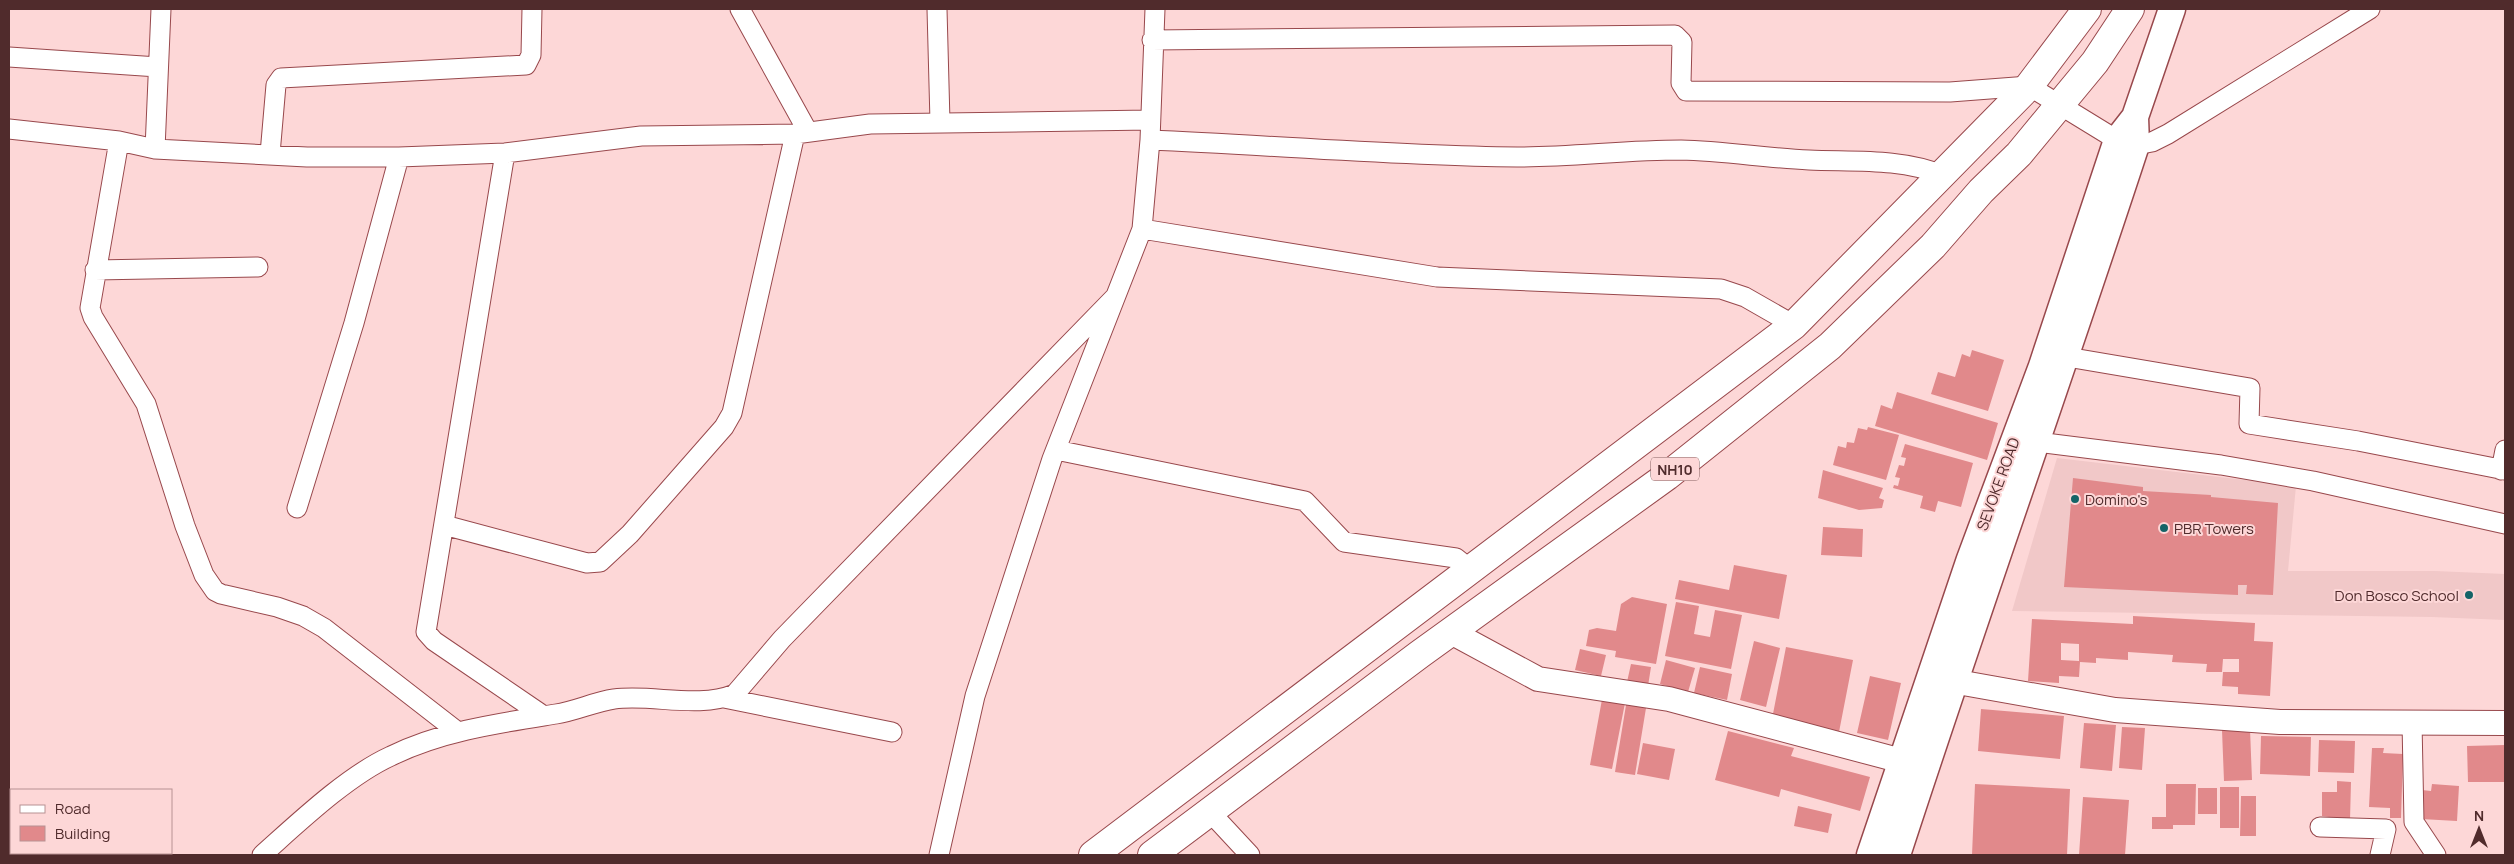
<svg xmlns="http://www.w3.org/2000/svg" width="2514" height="864" font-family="Manrope,sans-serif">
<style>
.built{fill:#f1c8c8}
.building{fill:#e1898b;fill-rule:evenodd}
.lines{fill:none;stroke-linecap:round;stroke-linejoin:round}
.minor-casing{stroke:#98484c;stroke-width:21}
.tertiary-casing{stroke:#98484c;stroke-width:26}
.secondary-casing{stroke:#98484c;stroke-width:29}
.trunk-casing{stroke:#98484c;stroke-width:30}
.minor{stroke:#fff;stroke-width:19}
.tertiary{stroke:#fff;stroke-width:24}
.secondary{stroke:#fff;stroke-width:26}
.trunk{stroke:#fff;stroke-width:28}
.poi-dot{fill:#146467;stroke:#fdd7d7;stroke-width:2}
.labels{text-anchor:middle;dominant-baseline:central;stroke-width:4;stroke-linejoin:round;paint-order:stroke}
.shield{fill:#fdd7d7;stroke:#845f5f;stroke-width:1}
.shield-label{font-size:14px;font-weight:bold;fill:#502b2c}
.street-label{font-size:15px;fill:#502b2c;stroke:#fdd7d7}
.poi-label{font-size:15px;fill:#502b2c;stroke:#fdd7d7;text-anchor:start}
</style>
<rect width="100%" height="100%" fill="#fdd7d7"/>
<path class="built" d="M2057,458l239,28 -8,85h147l70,3v46l-73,-3 -420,-6z"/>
<path class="building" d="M1972,350l32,10 -16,51 -57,-17 7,-22 17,5 7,-23 8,3z
M1897,392l101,31 -11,37 -112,-34 6,-21 11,4z
M1868,427l31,8 -13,45 -53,-15 5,-19 8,2 1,-6 7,1 4,-15 9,2z
M1905,444l68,19 -12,44 -23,-6 -3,11 -15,-4 3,-12 -30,-8 1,-3 4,1 2,-8 -5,-1 4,-12 5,1 2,-8 -5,-1z
M1823,470l60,18 -4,10 5,2 -2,8 -23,2 -41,-12z
M2073,478l70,9v4l68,4v2l67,6 -5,92 -27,-1 1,-9h-9v10l-174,-8z
M1823,527l40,2 -1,28 -41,-2z
M1734,565l53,10 -8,44 -104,-20 4,-19 50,10z
M1632,597l35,7 -11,60 -41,-7 1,-6 -30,-5 3,-16 8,-2 19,3 5,-27z
M1676,602l23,4 -5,28 16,3 5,-27 27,5 -11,54 -66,-13z
M2133,616l122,7 -1,18 19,1 -3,54 -32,-2v-7l-16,-1 1,-14h16v-13h-16l-1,13h-16l1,-8 -35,-2 1,-7 -45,-3v8l-32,-2v5l-16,-1 -1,15 -20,-1v7l-31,-2 4,-62 101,5zM2061,643l18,1v17l-18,-1z
M1754,641l26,7 -14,59 -26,-7z
M1786,647l67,13 -14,72 -67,-13z
M1580,649l26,6 -5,21 -26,-6z
M1666,660l29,8 -7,24 -28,-8z
M1631,664l20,3 -3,19 -21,-4z
M1700,667l32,7 -5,26 -33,-7z
M1870,676l31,7 -13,57 -31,-7z
M1603,694l23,4 -14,71 -22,-4z
M1627,699l20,3 -12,73 -20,-3z
M1981,709l83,7 -4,43 -82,-8z
M2084,723l32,2 -4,46 -32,-3z
M2122,727l23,1 -3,42 -23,-2z
M2250,729l2,51 -28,1 -2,-51z
M1728,731l66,17 -3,8 79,21 -10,34 -79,-22 -2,8 -64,-17z
M2261,736l50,1 -1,39 -50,-2z
M2319,740l36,1 -1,32 -36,-1z
M1643,743l32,6 -6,31 -32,-6z
M2505,745v37h-37l-1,-36z
M2372,748h12l-1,5 20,1 -2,64h-11v-10l-21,-1z
M2337,781l14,1 -1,38 -28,-4v-24h15z
M1975,784l95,5 -3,66h-95z
M2166,784h30l-1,41h-22v4h-21v-12h14z
M2432,784l27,2 -2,35 -36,-2 1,-29 9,1z
M2220,787h19v41h-19z
M2198,788h19v26h-19z
M2241,796h15v40h-16z
M2083,797l46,3 -4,55h-46z
M1798,806l34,8 -4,19 -34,-7z"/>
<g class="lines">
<g class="minor-casing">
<path id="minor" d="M740,9l68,123
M937,9l3,113
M1152,40l523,-5 7,7 -1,41 5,8 264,1 79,-6 88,54 19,5 16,-3 16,-8 202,-125
M9,57l149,10
M9,129l110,12 36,8 152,8h92l106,-4 136,-17 154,-2 75,-10 280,-4
M1150,140c122,5 245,16 367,17 55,0 109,-7 164,-7 43,1 85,8 128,10 44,2 92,-2 133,15
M119,141l-29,167 3,9 53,87 39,122 19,49 11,16 6,3 56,13 26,9 21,12 134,104
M155,149l6,-140
M505,153l-79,479 8,9 110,75
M270,154l6,-69 5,-7 245,-13 5,-10 1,-46
M1142,229l295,48 284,12 24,8 49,28
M95,270l163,-3
M2067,357l183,31 -1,36 109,17 147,29
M2037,442l184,23 92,16 192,43
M1056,450l249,51 39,41 112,16 15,12
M2501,470l4,-20
M297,508l57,-185 45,-166
M444,525l143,38 13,-1 30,-28 94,-107 8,-14 63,-279
M724,698l168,34
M2412,722l2,100 22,33
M1210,812l40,43
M2320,827l66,2 -6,26
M262,855c36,-32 85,-79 129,-99 51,-25 109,-33 165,-42 20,-3 38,-12 58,-15 40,-5 83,10 121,-5l47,-55 333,-342
M939,855l36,-159 77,-237 90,-230 8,-89 5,-131"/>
</g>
<g class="tertiary-casing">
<path id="tertiary" d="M1451,632l87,47 131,20 233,62
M1935,678l180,32 165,12 225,1"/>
</g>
<g class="secondary-casing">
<path id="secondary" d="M1870,855l100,-296 72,-193 75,-226 18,-23 37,-108
M1897,855c77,-237 161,-472 239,-710l-1,-28"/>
</g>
<g class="trunk-casing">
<path id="trunk" d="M1093,855l701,-530 235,-239 58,-77
M1152,855l268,-201 247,-178 163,-130 103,-100 48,-55 38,-37 76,-92 35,-53"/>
</g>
<use href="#minor" class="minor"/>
<use href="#tertiary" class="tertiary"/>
<use href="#secondary" class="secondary"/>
<use href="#trunk" class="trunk"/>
</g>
<g class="poi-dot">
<circle cx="2075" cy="499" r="5"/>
<circle cx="2164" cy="528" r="5"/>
<circle cx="2469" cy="595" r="5"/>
</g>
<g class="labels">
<rect class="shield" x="1651" y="457.5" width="48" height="23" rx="4"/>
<g class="shield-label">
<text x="1675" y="469">NH10</text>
</g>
<g class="street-label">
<text transform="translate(1998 484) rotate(-70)">SEVOKE ROAD</text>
</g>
<g class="poi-label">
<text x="2085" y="499">Domino's</text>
<text x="2174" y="528">PBR Towers</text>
<text x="2459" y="595" text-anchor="end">Don Bosco School</text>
</g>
</g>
<rect width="2514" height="864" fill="none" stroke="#502b2c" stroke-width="20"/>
<rect x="10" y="789" width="162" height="65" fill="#fdd7d7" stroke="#b89293"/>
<rect x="20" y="805" width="25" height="8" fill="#ffffff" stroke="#b89293"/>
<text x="55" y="814" font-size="15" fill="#502b2c">Road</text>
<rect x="20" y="826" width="25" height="15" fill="#e1898b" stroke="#b89293"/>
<text x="55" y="839" font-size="15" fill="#502b2c">Building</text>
<g transform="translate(2479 829)" stroke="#fdd7d7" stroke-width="4" paint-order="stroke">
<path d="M0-4L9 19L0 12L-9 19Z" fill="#502b2c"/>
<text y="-8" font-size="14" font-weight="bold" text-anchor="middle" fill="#502b2c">N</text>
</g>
</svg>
